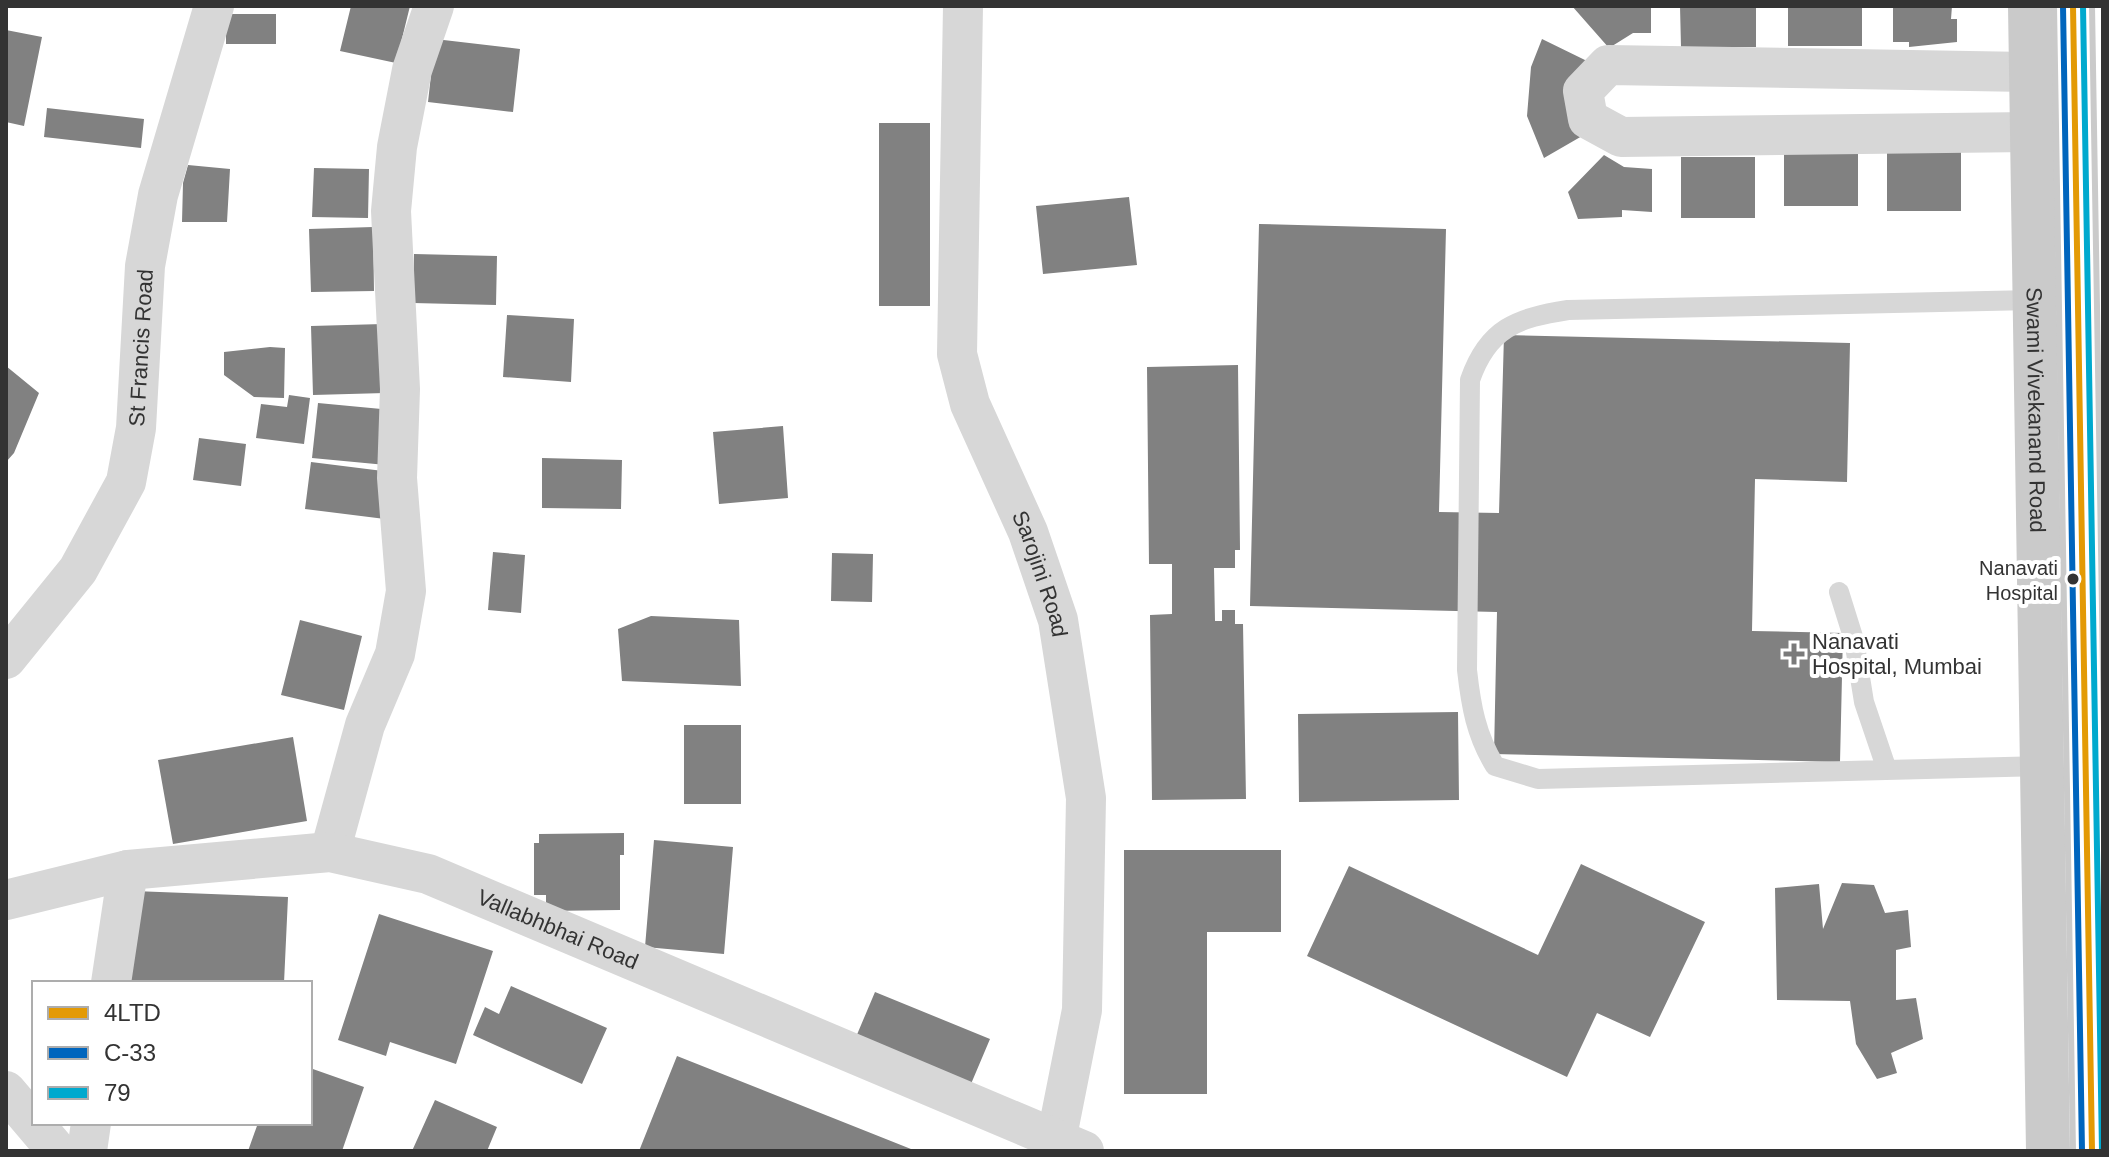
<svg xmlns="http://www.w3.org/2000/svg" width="2109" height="1157" font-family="Helvetica,sans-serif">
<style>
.building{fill:#818181}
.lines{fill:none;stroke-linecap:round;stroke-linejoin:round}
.service{stroke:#d7d7d7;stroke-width:20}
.minor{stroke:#d7d7d7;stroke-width:40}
.primary{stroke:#cacaca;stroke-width:44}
.bus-1-casing{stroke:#fff;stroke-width:12}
.bus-2-casing{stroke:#fff;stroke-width:12}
.bus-3-casing{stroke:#fff;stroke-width:12}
.bus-1{stroke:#e39a05;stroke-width:6}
.bus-2{stroke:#0065bd;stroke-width:6}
.bus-3{stroke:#00a9ce;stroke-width:6}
.bus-dot{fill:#333;stroke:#fff;stroke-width:3}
.poi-dot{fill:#7a7a7a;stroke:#fff;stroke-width:3}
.labels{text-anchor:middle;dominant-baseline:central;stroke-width:8;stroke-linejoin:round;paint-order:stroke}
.bus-label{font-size:20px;fill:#333;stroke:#fff;text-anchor:end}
.street-label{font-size:22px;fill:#333;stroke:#fff}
.poi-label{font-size:22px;fill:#333;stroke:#fff;text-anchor:start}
</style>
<rect width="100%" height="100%" fill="#fff"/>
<path class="building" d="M351,6h59l-14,57 -56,-12z
M1572,6h79v27h-18l-24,15z
M1680,6h76v41h-75z
M1788,6h74v40h-74z
M1893,6h59l-1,13h6v23l-48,5v-5h-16z
M226,14h50v30h-50z
M6,30l36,7 -18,89 -18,-4z
M435,39l85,10 -7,63 -85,-10z
M1542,39l45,22 2,71 -45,26 -17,-42 4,-49z
M47,108l97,11 -3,29 -97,-11z
M879,123h51v183h-51z
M1784,146h74v60h-74z
M1887,150h74v61h-74z
M1604,155l20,12 28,2v43l-30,-2v7l-44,2 -10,-27z
M1681,157h74v61h-74z
M188,165l42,4 -3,53h-45l1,-39z
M314,168l55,1 -1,49 -56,-1z
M1129,197l8,68 -94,9 -7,-68z
M1259,224l187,5 -7,283 60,1 5,-178 346,8 -3,139 -92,-3 -3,152 91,2 -3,129 -346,-8 3,-142 -247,-6z
M373,227l1,64 -63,1 -2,-63z
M414,254l83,2 -1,49 -83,-2z
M507,315l67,4 -3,63 -68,-5z
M383,324l2,69 -72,2 -2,-69z
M270,347l15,1 -1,50 -30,-1 -30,-22v-23z
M1238,365l2,185h-5v18h-21l1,53h7v-11h13v14h8l3,175 -94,1 -2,-185 22,-1v-50h-23l-2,-197z
M6,366l33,27 -25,60 -8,9z
M289,395l21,3 -6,46 -48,-6 5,-34 26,3z
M318,403l74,7 -6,55 -74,-7z
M783,426l5,72 -69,6 -6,-72z
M199,438l47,6 -5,42 -48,-6z
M542,458l80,2 -1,49 -79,-1z
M311,462l80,10 -6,47 -80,-10z
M493,552l32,3 -4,58 -33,-3z
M832,553l41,1 -1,48 -41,-1z
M651,616l88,4 2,66 -119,-5 -4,-52z
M300,620l62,16 -18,74 -63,-15z
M1458,712l1,88 -160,2 -1,-88z
M684,725h57v79h-57z
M293,737l14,84 -134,23 -15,-84z
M624,833v22h-4v55l-74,1v-16h-12v-52h5v-9z
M654,840l79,7 -9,107 -79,-7z
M1124,850h157v82h-74v162h-83z
M1581,864l124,58 -55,115 -53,-24 -30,64 -260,-121 42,-90 189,89z
M1842,883l32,2 11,28 23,-3 3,37 -15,3v50l20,-2 7,41 -32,14 6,20 -20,6 -21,-35 -6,-43 -73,-1 -2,-112 44,-4 4,45z
M134,891l154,6 -4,86h-154z
M379,914l114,37 -37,113 -66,-22 -4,14 -48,-16z
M511,986l96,42 -25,56 -109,-49 12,-28 14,7z
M875,992l115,47 -22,52 -115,-47z
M677,1056l239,95h-277z
M310,1068l54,19 -22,64h-94l10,-28h52z
M435,1100l62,27 -10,24h-75z"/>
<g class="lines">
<path class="service" d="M2033,300l-465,10c-51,8 -80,18 -98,70l-3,290c4,36 9,65 28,96l43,13 504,-13
M1839,592l15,48 10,62 23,68"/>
<g class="minor">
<path id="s1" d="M963,6l-6,348 13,50 58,128 30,88 28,178 -4,212 -28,141"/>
<path d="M2028,72l-420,-7 -25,26 5,28 33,18 409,-5"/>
<path id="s2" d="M6,659l72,-89 48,-88 10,-54 9,-162 13,-71 56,-189"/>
<path d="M330,852l35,-127 30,-71 11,-63 -9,-113 3,-89 -9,-178 6,-64 15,-77 22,-64"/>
<path id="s3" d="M6,900l122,-30 202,-18 98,22 656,277"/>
<path d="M111,983l17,-113"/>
<path d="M6,1091l51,60"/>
<path d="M87,1151l4,-28"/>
</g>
<g class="primary">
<path id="s4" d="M2030,6l18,1145"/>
<path d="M2073,6l19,1145"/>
</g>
<g class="bus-1-casing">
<path id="bus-1" d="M2073,6l19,1145"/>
</g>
<g class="bus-2-casing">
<path id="bus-2" d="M2063,6l19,1145"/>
</g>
<g class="bus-3-casing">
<path id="bus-3" d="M2083,6l19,1145"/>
</g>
<use href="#bus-1" class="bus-1"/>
<use href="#bus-2" class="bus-2"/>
<use href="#bus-3" class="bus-3"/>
</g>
<circle class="bus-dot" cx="2073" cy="579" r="7"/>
<path class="poi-dot" d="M1790 642h8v8h8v8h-8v8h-8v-8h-8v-8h8z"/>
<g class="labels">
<g class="bus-label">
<text x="2058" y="568">Nanavati<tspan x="2058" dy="25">Hospital</tspan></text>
</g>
<g class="street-label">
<text stroke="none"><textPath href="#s2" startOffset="350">St Francis Road</textPath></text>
<text stroke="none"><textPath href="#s4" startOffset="404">Swami Vivekanand Road</textPath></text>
<text stroke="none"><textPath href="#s1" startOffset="584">Sarojini Road</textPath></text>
<text stroke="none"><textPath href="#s3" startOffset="570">Vallabhbhai Road</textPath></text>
</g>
<g class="poi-label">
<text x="1812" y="641">Nanavati<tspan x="1812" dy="25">Hospital, Mumbai</tspan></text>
</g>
</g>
<rect width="2109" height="1157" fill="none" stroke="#333333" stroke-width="16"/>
<rect x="32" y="981" width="280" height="144" fill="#ffffff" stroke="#adadad" stroke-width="2"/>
<rect x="48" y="1007" width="40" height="12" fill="#e39a05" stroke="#adadad" stroke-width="2"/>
<text x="104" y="1021" font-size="24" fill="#333333">4LTD</text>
<rect x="48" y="1047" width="40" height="12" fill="#0065bd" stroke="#adadad" stroke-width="2"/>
<text x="104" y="1061" font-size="24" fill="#333333">C-33</text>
<rect x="48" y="1087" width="40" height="12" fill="#00a9ce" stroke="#adadad" stroke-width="2"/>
<text x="104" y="1101" font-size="24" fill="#333333">79</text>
</svg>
